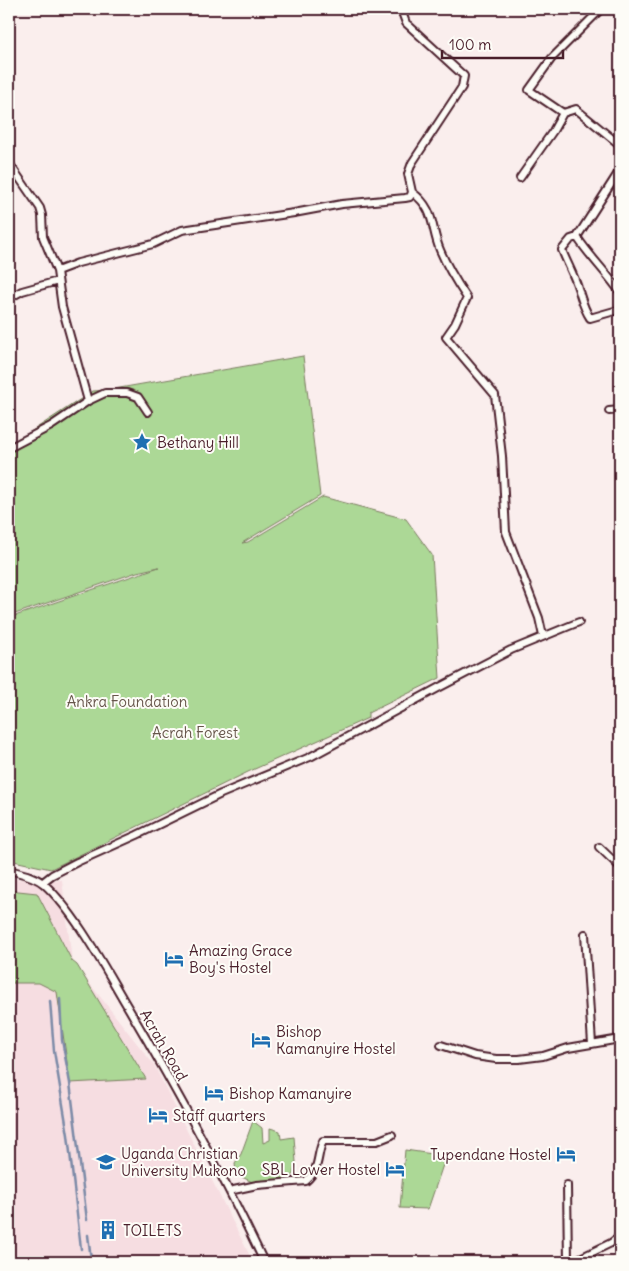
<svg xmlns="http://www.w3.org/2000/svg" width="629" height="1271" font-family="Delius,sans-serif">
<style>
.built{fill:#f6dde1}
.green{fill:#acd896;stroke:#7b7c60}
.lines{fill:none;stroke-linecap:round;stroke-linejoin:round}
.stream{stroke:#7b8aa7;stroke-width:2.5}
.minor-casing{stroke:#4a1f2b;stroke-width:10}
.minor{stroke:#fdfcf7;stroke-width:6}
.labels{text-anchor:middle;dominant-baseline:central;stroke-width:4;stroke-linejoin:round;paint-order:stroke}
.poi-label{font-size:15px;fill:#4a1f2b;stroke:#fdfcf7;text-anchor:start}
.park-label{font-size:15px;fill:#67564b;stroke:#fdfcf7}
.street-label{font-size:15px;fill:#4a1f2b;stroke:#fdfcf7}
</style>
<rect width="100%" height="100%" fill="#faeeed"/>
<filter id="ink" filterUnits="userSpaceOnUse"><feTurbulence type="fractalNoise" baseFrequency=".02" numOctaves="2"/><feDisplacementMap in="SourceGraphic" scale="10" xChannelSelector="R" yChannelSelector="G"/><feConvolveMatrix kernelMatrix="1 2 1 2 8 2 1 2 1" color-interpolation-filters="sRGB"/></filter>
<g filter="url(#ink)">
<path class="built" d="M9,879l53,1 10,81 82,104 99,197h-198l-46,-3z"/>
<path class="green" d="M303,356l17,140 -78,47 6,-1 75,-45 83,22 26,36 8,123 -72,35v5l-120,54 -197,97 -42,-9v-242l150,-51 -22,5 -128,44v-170l84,-55 15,-1z
M9,890l28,3 35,68 5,4 69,114 -76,4 -13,-91 -18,-9h-30z
M253,1121l9,7 1,15 7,-3v-12l10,3 1,8 13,-2 2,25 -5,20h-39l-16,-8 -1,-11 6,-9z
M405,1150l41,6 -18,53 -28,-1z"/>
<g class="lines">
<path class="stream" d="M60,999l2,41 8,43 17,137
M50,1001l4,50 14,84 13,114
M88,1235l3,25 26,2"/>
<g class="minor-casing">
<path id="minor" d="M407,9l-4,6 3,8 58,53 -2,11 -50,76 -4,11 4,18c24,18 18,34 28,58 7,17 17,33 27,48l-12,26 -9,13 49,58 7,61 4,76 33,86 4,18
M601,9l-49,49 -23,32 34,23 13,-4 44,36
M9,163l31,45 2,7 1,22 14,34 5,36 26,94
M620,170l-43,67 -6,2 -9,11c5,13 12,25 16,38 4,12 5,19 12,30l28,-8 2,-3
M520,178l33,-47 10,-18
M577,237c13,20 30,36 43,55
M57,271l21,-8 75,-19 29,-14 112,-17 48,-9 63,-6 5,-1 2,-5
M9,298l13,-7 36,-10
M609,411l11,-1
M9,448l42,-22 37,-25 17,-8h22l11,4 10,15
M599,847l21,20
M9,870c11,3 26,6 35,14 30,27 58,79 79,115 51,86 98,172 141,263
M43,882l9,-7 25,-13 60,-27 84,-41 89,-37 128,-69 73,-38 68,-28
M585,934l7,110
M441,1045l34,11 21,3h23l24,-3 25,-8 52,-9
M567,1185l1,77
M229,1191l28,-6 49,-4c15,-13 10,-25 17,-40h54l15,-6
M572,1262l39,-19 9,-7"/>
</g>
<use href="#minor" class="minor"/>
</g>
</g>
<defs>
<g id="sight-bare" transform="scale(1.5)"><path d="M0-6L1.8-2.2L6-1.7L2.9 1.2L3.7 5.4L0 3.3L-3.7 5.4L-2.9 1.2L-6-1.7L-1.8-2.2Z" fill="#1f6fb2" stroke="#fdfcf7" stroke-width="2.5" paint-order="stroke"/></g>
<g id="hotel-bare" transform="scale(1.5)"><path d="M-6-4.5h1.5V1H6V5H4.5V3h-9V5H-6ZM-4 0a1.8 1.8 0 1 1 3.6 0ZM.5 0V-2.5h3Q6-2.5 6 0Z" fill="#1f6fb2" stroke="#fdfcf7" stroke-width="2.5" paint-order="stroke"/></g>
<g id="university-bare" transform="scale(1.5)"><path d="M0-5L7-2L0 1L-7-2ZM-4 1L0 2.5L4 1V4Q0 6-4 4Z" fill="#1f6fb2" stroke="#fdfcf7" stroke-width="2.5" paint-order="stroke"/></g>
<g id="building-bare" transform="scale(1.5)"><path d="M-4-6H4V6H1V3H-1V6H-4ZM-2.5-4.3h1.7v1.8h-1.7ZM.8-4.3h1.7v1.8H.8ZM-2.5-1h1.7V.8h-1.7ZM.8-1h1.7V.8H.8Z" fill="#1f6fb2" stroke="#fdfcf7" stroke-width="2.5" paint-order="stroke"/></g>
</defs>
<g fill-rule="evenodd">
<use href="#sight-bare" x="142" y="442"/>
<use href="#hotel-bare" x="174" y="959"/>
<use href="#hotel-bare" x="261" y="1040"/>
<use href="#hotel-bare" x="214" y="1093"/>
<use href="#hotel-bare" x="158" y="1115"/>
<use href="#hotel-bare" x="566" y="1154"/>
<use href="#university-bare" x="106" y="1162"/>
<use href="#hotel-bare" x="395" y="1169"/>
<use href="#building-bare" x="108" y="1230"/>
</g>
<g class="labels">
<g class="poi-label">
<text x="157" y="442">Bethany Hill</text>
<text x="189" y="950">Amazing Grace<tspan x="189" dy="17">Boy's Hostel</tspan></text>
<text x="276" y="1031">Bishop<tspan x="276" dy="17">Kamanyire Hostel</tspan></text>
<text x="229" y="1093">Bishop Kamanyire</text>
<text x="173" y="1115">Staff quarters</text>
<text x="121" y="1153">Uganda Christian<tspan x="121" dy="17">University Mukono</tspan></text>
<text x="551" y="1154" text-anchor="end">Tupendane Hostel</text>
<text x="380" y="1169" text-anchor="end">SBL Lower Hostel</text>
<text x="123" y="1230">TOILETS</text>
</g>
<g class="park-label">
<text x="127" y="701">Ankra Foundation</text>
<text x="195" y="732">Acrah Forest</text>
</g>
<g class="street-label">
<text transform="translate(164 1045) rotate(60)">Acrah Road</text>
</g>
</g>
<rect width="629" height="1271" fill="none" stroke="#fdfcf7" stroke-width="30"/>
<rect x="15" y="15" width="599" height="1241" fill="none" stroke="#4a1f2b" stroke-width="2" filter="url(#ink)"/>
<path d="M442 50v8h121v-8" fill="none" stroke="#4a1f2b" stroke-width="2.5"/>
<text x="449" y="50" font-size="15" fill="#4a1f2b" stroke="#fdfcf7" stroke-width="4" paint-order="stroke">100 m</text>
</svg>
